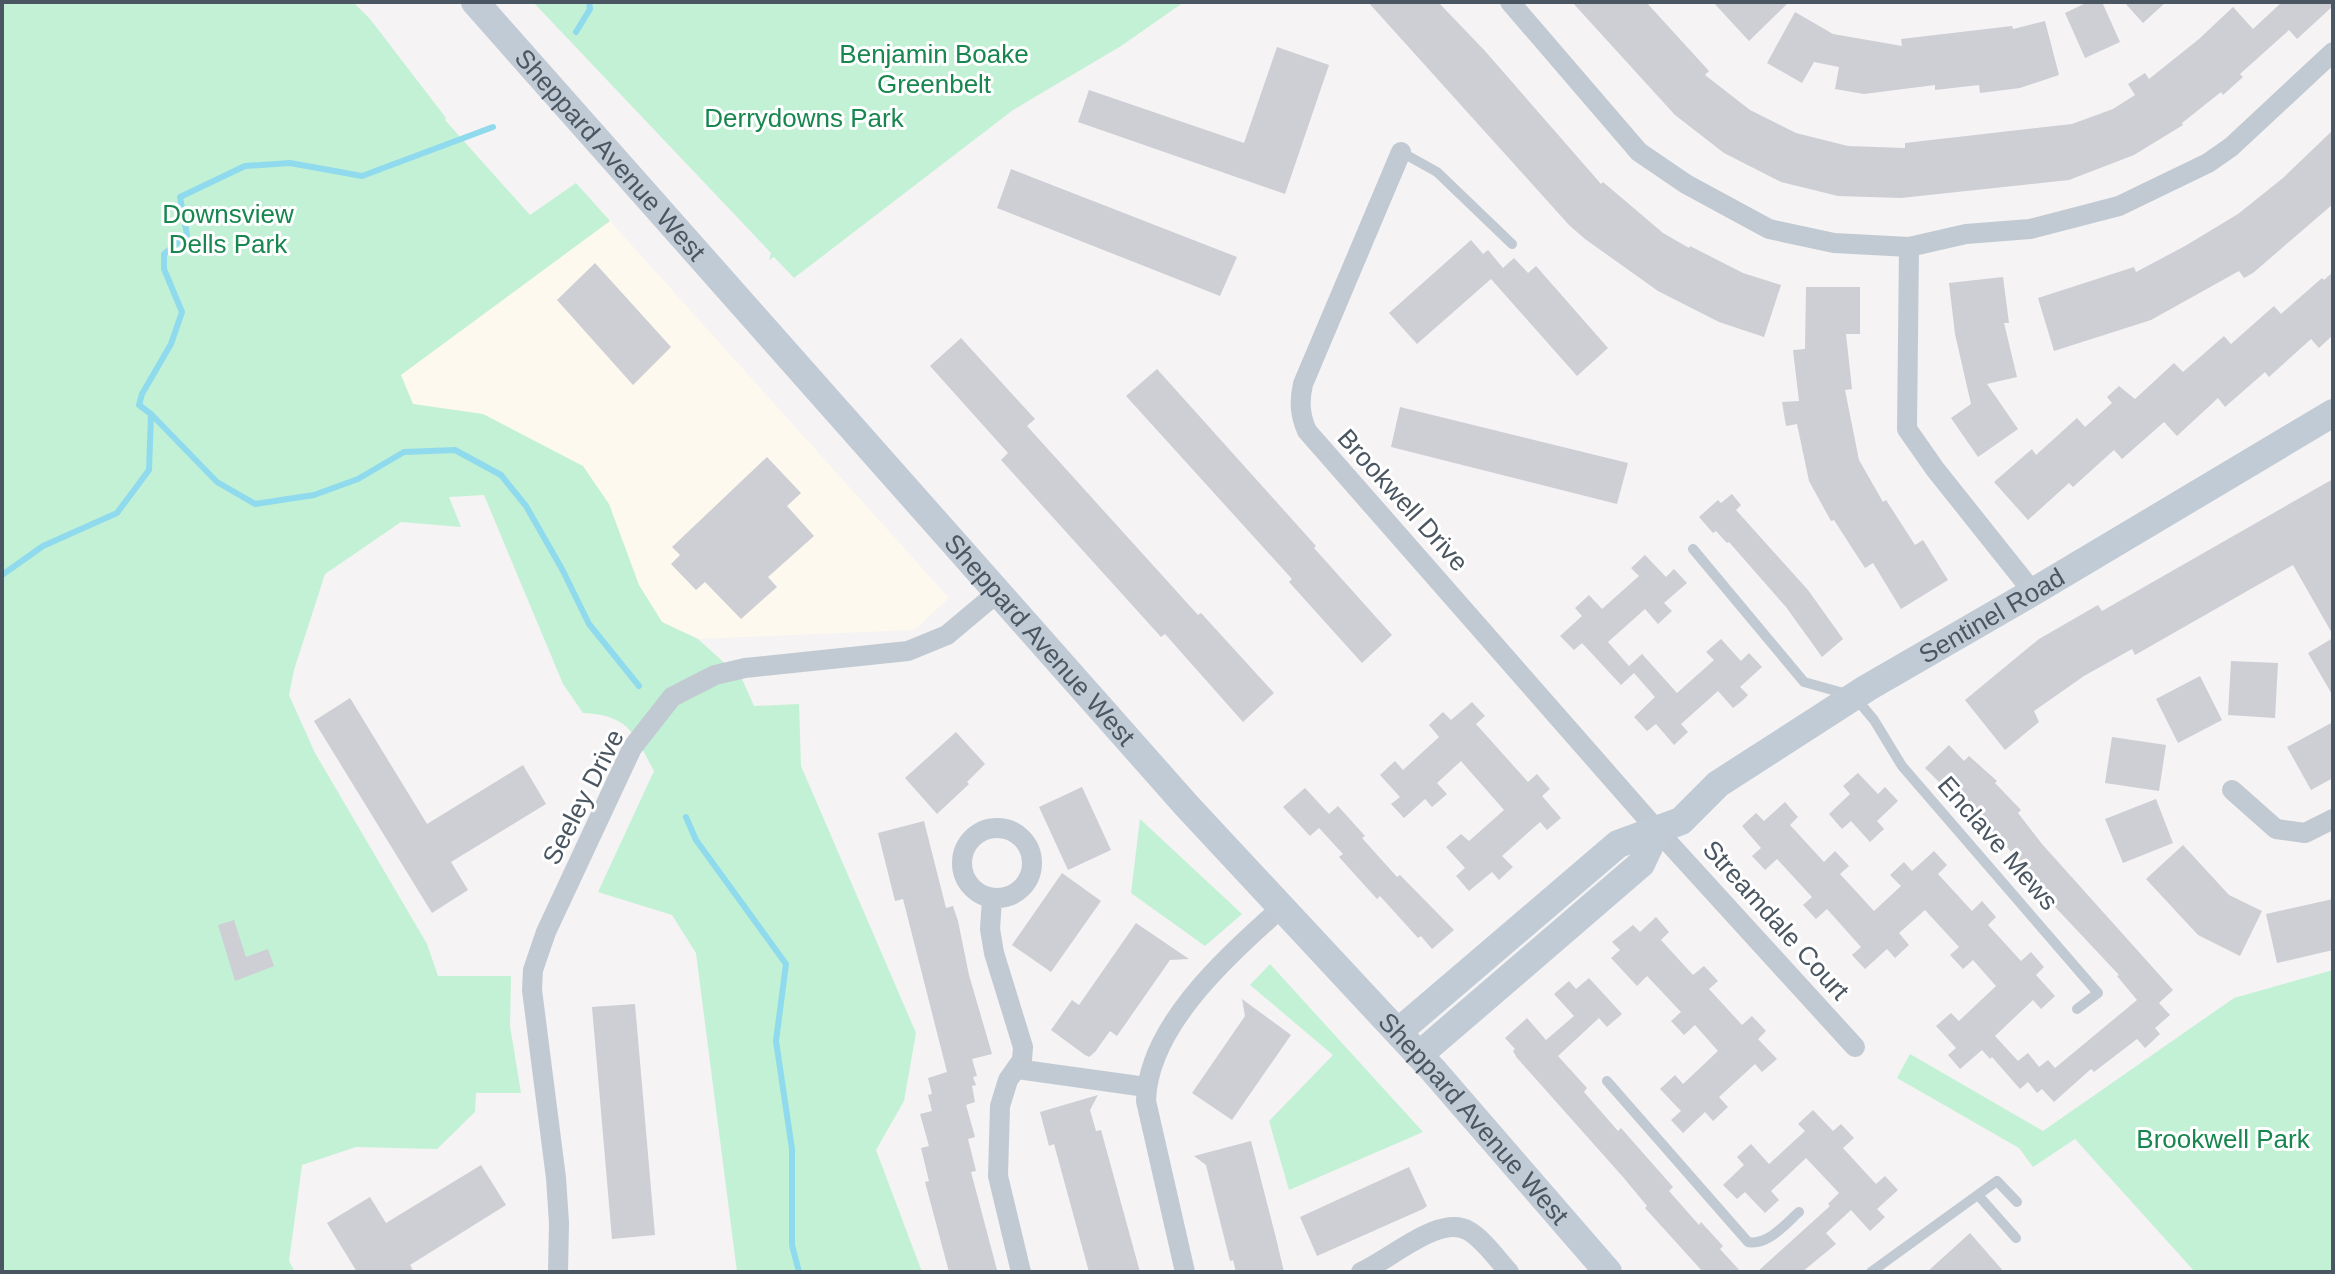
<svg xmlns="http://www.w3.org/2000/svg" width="2335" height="1274" font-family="Helvetica,sans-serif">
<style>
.commercial{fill:#fdf9ef}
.green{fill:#c3f1d5}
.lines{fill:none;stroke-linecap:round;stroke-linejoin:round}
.stream{stroke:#90daee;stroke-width:6}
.building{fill:#cdcfd5}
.lane{stroke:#c1cad2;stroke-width:10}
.street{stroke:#c1cad2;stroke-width:20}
.secondary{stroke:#c1cbd6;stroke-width:28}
.labels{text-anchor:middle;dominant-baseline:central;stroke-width:6;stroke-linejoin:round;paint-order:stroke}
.park-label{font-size:26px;fill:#17864f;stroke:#fff}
.street-label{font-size:26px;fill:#4a5661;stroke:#fff}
</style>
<rect width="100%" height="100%" fill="#f5f3f3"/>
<path class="commercial" d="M610,221l339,377 -35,32 -216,9 -36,-17 -23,-37 -30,-81 -126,-90 -70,-10 -13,-30z"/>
<path class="green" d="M2,2h351l17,17 76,99 -1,2 85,95 46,-32 34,38 -209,154 12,29 70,10 100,52 26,38 30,81 23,37 36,17 44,40 12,27 45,-2 2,62 115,267 -12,68 -28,49 46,122h-185l-41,-319 -24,-38 -74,-23 56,-121c-20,-37 -24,-56 -71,-58l-20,-29 -79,-189 -35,2 12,30 -60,-5 -76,52 -31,96 -5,25 26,58 112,191 11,32h73l-1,50 11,67h-45l-1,19 -38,37 -81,-2 -54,18 -13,96 6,11h-293z
M533,2h651l-63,44 -108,64 -219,168 -20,-21 -5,3 2,-7z
M1140,819l102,95 -37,32 -74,-53z
M1270,964l153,168 -134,58 -20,-69 64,-66 -83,-70z
M2333,970v302h-138l-120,-133 -42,28 -14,-19 -122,-70 13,-24 133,77 191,-133z"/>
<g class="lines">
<path class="stream" d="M576,32l14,-23 -1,-7
M493,127l-131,49 -72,-13 -45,3 -65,31 7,38 -23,19v15l18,43 -11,32 -29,50 -3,11 12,9 66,68 38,22 59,-9 44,-16 46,-27 51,-2 46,25 25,31 36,63 27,55 50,62
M2,575l41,-29 74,-33 32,-43 2,-56
M686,817l10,23 90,124 -10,77 16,108v96l7,27"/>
</g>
<path class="building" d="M1368,2h70l47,49 116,133 2,-2 60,51 26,15 1,-2 53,27 38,12 -17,52 -45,-15 -61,-31 -73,-52 -16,-14z
M1572,2h74l63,69 -4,4 45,35 46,23 52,13 57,2v-5l167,-19 41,-15 22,-14 -7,-11 17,-11 4,6 50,-40 34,-32 20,22 29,-27h51v4l-36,33 -8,-9 -49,44 3,3 -20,18 -2,-3 -39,31 1,2 -49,30 -65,25 -168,18 -63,-2 -57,-14 -57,-29 -49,-38z
M1713,2h76l-40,39z
M2088,2h14l18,40 -35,16 -20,-45z
M2124,2h42l-23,21z
M1795,12l38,22 69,12 -1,-7 111,-13 1,3 32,-8 14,54 -39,13 -40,5 -1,-8 -44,5v-5l-71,9 -29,-5 4,-22 -25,-5 -12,21 -35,-20z
M1277,47l52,18 -44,129 -207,-72 11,-32 155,53z
M2333,130v74l-80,69 -9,5 -5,-7 -88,49 -97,31 -16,-53 96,-31 2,5 49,-26 53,-32 45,-36z
M1011,169l226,88 -17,39 -223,-88z
M1471,240l12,14 5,-4 15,18 11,-10 14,15 8,-7 72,82 -31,28 -86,-97 -74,65 -28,-31z
M595,263l76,84 -38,38 -76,-85z
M2333,272v63l-14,13 -8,-9 -42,38 -4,-5 -40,35 -7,-9 -41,38 -13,-14 -42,37 -8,-9 -41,37 -4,-4 -41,37 -34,-38 38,-33 4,6 41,-37 8,9 27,-24 -5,-6 12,-11 16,13 39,-36 9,9 41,-36 7,8 43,-38 7,8 41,-36 2,2z
M2003,277l6,46h-5l13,54 -30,7 31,45 -40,28 -27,-39 20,-14 -16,-70 -6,-51z
M1806,287h54v47h-14l6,55 -7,1 14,70 24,42 3,-2 29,45 8,-5 25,40 -47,29 -28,-46 -8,5 -31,-48 -3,1 -22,-40 -12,-57 -11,2 -4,-24 17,-1 -6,-51 12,-1z
M961,338l74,81 -8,7 171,189 3,-2 73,80 -31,29 -78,-88 -4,3 -160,-177 7,-7 -78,-87z
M1157,369l159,177 -2,2 78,87 -30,28 -73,-81 3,-3 -166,-183z
M1400,407l228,56 -11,41 -226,-57z
M767,457l34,36 -14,13 27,30 -46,41 9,10 -36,32 -36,-37 -9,8 -25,-26 9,-9 -8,-8z
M2333,479v156l-40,-70 -158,90 -3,-6 -48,27 -50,35 5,11 -34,28 -40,-50 74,-61 59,-34 4,6z
M1732,494l9,11 -5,5 72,80 35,49 -21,18 -36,-50 -57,-65 -2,1 -11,-12 -3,2 -14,-16 19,-17 3,3z
M1645,555l21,22 8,-8 13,14 -23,20 8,8 -14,13 -13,-15 -37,33 21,24 13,-12 35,39 37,-33 -8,-8 15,-13 20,22 8,-8 13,14 -22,20 8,8 -6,6 -9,7 -15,-17 -37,33 7,8 -14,13 -18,-21 -9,7 -13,-14 21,-20 -21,-24 -13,12 -39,-42 -8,7 -14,-14 22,-20 -7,-8 14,-13 13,14 37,-33 -8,-8z
M2333,638v58l-25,-43z
M2231,661l47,2 -3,55 -47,-3z
M2200,676l22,44 -44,23 -22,-44z
M350,698l77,126 96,-59 23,39 -95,58 17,28 -36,23 -118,-192z
M1472,702l13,14 -9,8 52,58 9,-8 13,15 -8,7 19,22 -14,12 -7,-8 -38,34 11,11 -14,13 -7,-8 -23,19 -13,-15 9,-8 -19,-21 15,-13 8,7 35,-31 -43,-49 -24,22 10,11 -15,13 -7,-8 -21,19 -13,-14 9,-7 -20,-22 15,-14 8,9 36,-33 -10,-12 14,-13 8,8z
M2333,722v56l-22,12 -24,-43z
M956,732l29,32 -18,18 2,2 -32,30 -32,-36z
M2112,737l54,8 -7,46 -54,-8z
M1949,745l15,16 5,-5 28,25 -2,2 26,27 -3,3 24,31 131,146 -14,13 11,12 -15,13 5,6 -15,14 -8,-9 -43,33 -3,-3 -37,33 -12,-13 -5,4 -9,-11 -8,7 -28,-32 -2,2 -8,-9 -22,19 -12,-14 8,-7 -20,-22 15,-13 8,8 37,-35 -23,-26 -10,9 -13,-14 9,-8 -34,-37 -26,23 10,12 -14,13 -8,-9 -22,20 -13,-14 9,-8 -34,-38 -11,10 -13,-14 9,-8 -35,-38 -12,11 -13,-14 9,-8 -19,-22 14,-13 8,8 21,-19 13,15 -8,8 34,37 11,-11 14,15 -9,8 34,37 27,-25 -11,-11 14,-13 8,9 22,-20 13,14 -9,9 34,37 10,-10 14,16 -8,8 33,36 10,-9 13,15 -8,8 19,21 -14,13 -8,-9 -38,36 23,25 10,-8 11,14 9,-7 7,8 82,-68 -20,-24 2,-1 -77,-82 -11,-15 1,-2 -25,-29 -4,3 -13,-14 1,-2 -66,-66z
M1858,773l20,21 7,-7 13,14 -21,20 7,8 -14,13 -19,-21 -9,8 -13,-15 21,-20 -7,-8z
M1082,787l29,63 -43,20 -29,-63z
M1305,788l24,26 9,-8 27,30 -3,2 35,39 3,-2 54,55 -22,19 -11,-13 -3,2 -38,-42 -3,3 -38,-42 4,-3 -24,-26 -9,8 -27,-29z
M2156,799l17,44 -50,20 -18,-44z
M924,821l22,87 7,-2 5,15 11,54 23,79 -20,5 5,17 -4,1 3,8 -4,1 3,16 -9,3 9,32 -7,2 8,32 -5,1 26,98 -9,2h-39l-24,-90 4,-1 -8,-33 8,-2 -9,-32 12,-3 -4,-16 4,-1 -4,-16 19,-6 -44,-173 -8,2 -17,-68z
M2183,845l46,50 33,16 -22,45 -42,-21 -52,-56z
M1062,873l39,28 -50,71 -39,-27z
M2333,899v51l-56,13 -11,-49z
M1656,917l13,15 -8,8 32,35 11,-9 14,15 -9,8 33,36 10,-9 14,15 -8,8 19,20 -15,13 -7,-8 -36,33 9,10 -15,14 -8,-9 -22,21 -12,-13 10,-9 -21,-22 15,-14 8,9 35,-33 -23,-26 -11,10 -13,-14 10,-9 -34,-36 -10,10 -26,-28 9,-8 -8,-8 21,-17 7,7z
M234,920l12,37 22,-8 6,17 -39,15 -17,-56z
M1136,923l53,36 -19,1 -53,76 -7,-5 -15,21 -6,5 -4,-2 -34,-25 21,-30 7,5z
M1589,978l33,36 -15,13 -8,-9 -41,38 29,32 -3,4 34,39 3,-3 52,59 -4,4 30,34 2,-3 22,24 -3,3 21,23h-38l-58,-64 2,-2 -24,-29 -106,-119 -4,-7 2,-2 -10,-11 22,-20 19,22 28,-24 -20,-22 15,-13 7,8z
M1242,999l49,36 -59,85 -40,-27 53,-77z
M635,1004l20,231 -43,4 -20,-232z
M1098,1095l-8,15 6,21 5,-1 39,142h-51l-35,-128 -5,2 -9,-34z
M1813,1110l20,21 8,-7 13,14 -11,10 33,36 9,-8 13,14 -21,19 8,8 -15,14 -19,-21 -25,23 10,11 -34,28h-45l73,-66 -2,-2 11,-11 -33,-35 -35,33 8,9 -14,13 -20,-21 -8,7 -14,-14 21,-20 -7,-8 14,-13 18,20 36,-33 -7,-7z
M1251,1141l25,97 8,34h-48l-3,-12 -3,1 -24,-96 -12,-9z
M481,1165l25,40 -96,60 4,7h-57l-30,-49 43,-26 16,26z
M1409,1167l18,39 -4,3 -106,47 -17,-39z
M1970,1233l34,39h-77z"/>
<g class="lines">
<path class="lane" d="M1401,152l36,20 75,72
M1693,549l111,133 50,14 20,24 28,46 196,227 -21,16
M1607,1081l141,161c20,4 37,-18 51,-30
M1978,1195l38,43
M1871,1272l126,-91 20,21"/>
<path class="street" d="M1510,2l129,150 47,32 83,45 65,14 75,4 57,-13 64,-5 89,-23 89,-43 23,-16 102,-95
M1401,152l-98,232c-4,18 -3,31 4,47l350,399 198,217
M1909,247l-2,182 28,40 98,123
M2232,790l44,39 29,4 28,-14
M962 863a35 35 0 1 1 70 0a35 35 0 1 1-70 0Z
M992,899l-2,30 4,24 29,94 -1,13 -14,20 -8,26 -2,70 23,96
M1016,1069l130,18
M558,1272l1,-49 -3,-45 -24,-188 1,-20 13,-38 86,-184 40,-51 43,-22 30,-7 163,-17 39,-16 50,-42
M1185,1272l-39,-171c2,-76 83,-146 135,-193
M1361,1272c29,-12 79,-59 108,-41 15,9 28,28 40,41"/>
<g class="secondary">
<path id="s1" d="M475,2l712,804 246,264 175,202"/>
<path id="s2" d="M1398,1032l220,-188 63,-23 37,-37 149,-96 166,-96 300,-179"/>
<path d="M1419,1055l222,-191 16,-34"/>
</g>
</g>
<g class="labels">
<g class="park-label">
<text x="934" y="54">Benjamin Boake<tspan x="934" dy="30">Greenbelt</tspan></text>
<text x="804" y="118">Derrydowns Park</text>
<text x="228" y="214">Downsview<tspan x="228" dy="30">Dells Park</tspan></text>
<text x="2223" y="1139">Brookwell Park</text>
</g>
<g class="street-label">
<text stroke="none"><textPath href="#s1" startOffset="204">Sheppard Avenue West</textPath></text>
<text transform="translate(1403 500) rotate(48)">Brookwell Drive</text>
<text stroke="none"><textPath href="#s2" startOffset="730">Sentinel Road</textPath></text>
<text stroke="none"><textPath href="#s1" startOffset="852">Sheppard Avenue West</textPath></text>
<text transform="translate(583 797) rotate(-63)">Seeley Drive</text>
<text transform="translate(1998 843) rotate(49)">Enclave Mews</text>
<text transform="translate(1776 920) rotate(48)">Streamdale Court</text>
<text stroke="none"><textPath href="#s1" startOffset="1498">Sheppard Avenue West</textPath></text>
</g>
</g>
<rect width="2335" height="1274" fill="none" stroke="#4a5661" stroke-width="8"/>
</svg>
